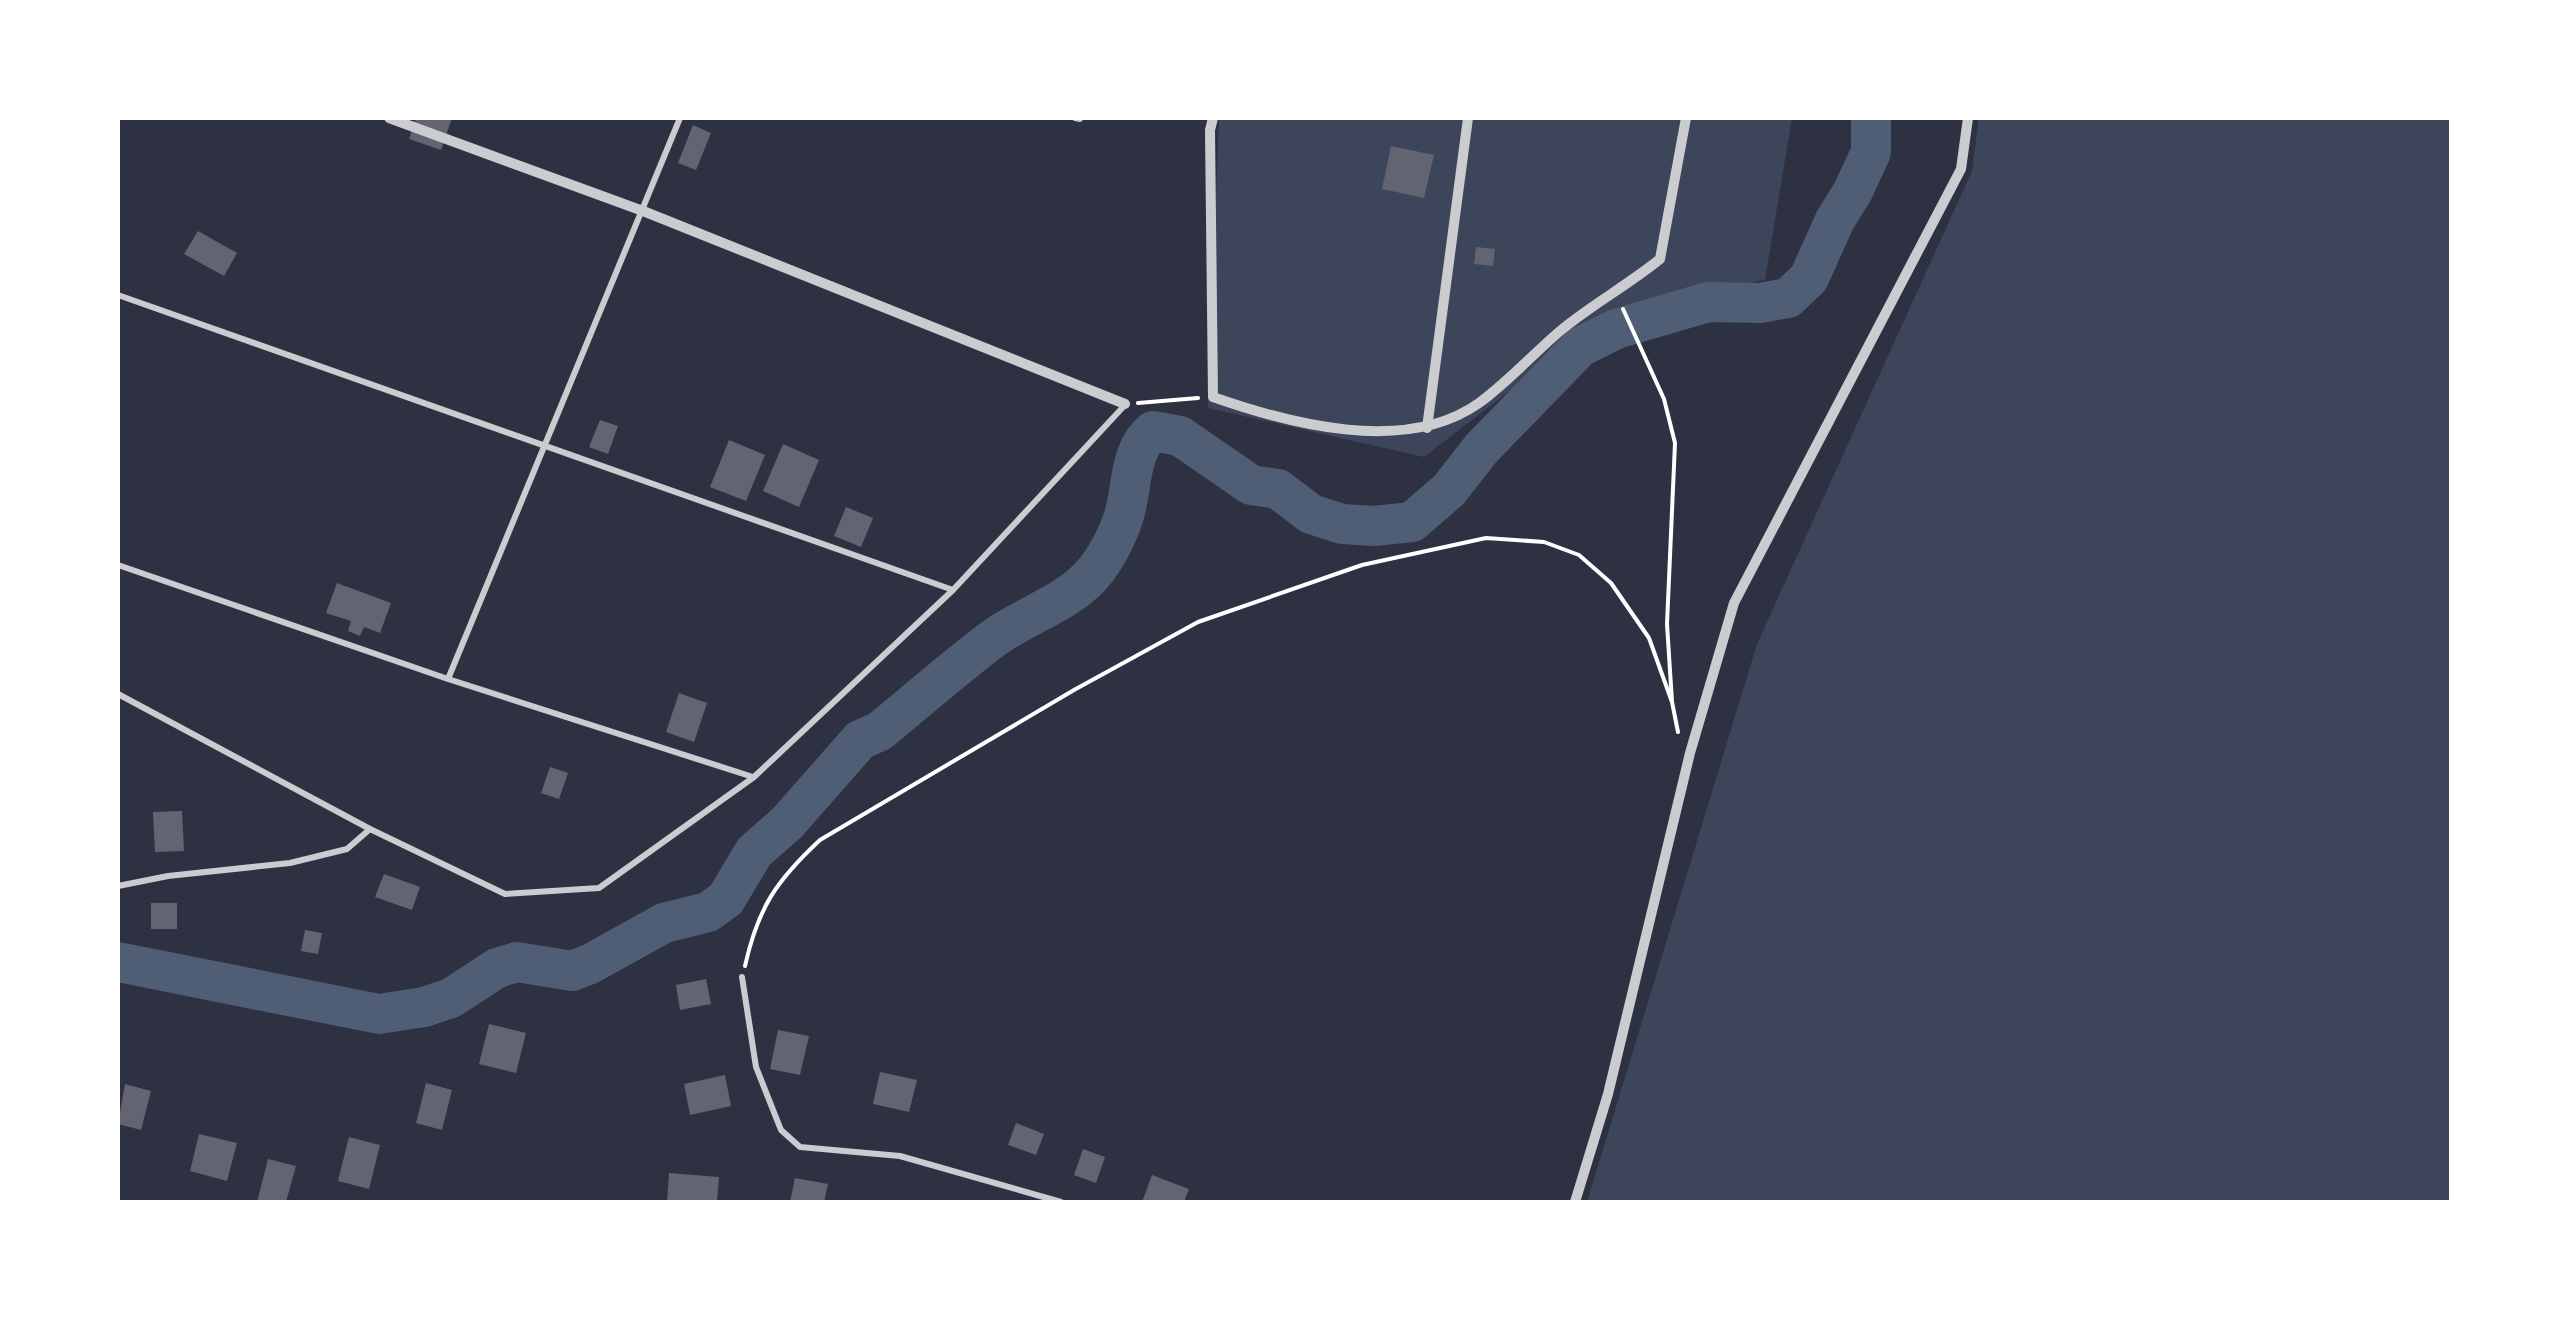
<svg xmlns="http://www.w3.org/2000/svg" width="2569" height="1320" font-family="'Alegreya Sans',sans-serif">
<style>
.green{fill:#3c4559}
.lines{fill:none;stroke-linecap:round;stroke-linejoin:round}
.river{stroke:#4f5d75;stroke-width:40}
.building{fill:#626471}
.path{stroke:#fff;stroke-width:4}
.service{stroke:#caccd0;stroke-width:6}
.minor{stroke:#caccd0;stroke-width:10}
</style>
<rect width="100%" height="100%" fill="#2d3142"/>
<path class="green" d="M1219,118h573l-27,162 -150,30 -191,147 -216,-49z
M1979,118h472v1084h-864l170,-558 215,-473z"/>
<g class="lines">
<path class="river" d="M118,962l261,52 45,-7 27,-9 46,-30 20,-6 55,9 18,-7 74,-41 44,-11 18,-13 28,-47 33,-29 73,-83 20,-9c38,-31 75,-64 114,-93 33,-24 76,-35 102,-68 12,-15 26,-43 30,-62 6,-26 5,-60 27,-77l27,5 71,49 27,4 33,25 31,10 32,2 38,-4 37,-32 32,-41 99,-102 36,-18 92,-27 52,1 28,-5 21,-20 26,-58 18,-29 18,-39v-34"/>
</g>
<path class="building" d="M416,118h36l-11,32 -32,-11z
M693,125l18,8 -15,37 -18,-7z
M1391,146l43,9 -10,43 -42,-9z
M198,231l39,22 -13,23 -40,-22z
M1476,247l19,2 -2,17 -19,-2z
M600,420l18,6 -10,28 -19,-7z
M729,440l36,15 -19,46 -36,-14z
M783,444l36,16 -20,47 -36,-16z
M846,507l27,11 -12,29 -27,-11z
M337,583l54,20 -11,30 -16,-6 -4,9 -12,-5 3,-10 -25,-8z
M679,693l28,10 -13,39 -28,-10z
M550,767l18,6 -9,26 -18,-6z
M182,811l2,40 -29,1 -2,-40z
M384,874l36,13 -8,23 -37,-13z
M151,903h26v26h-26z
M305,930l17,3 -4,21 -17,-3z
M706,979l5,25 -31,6 -4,-25z
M489,1024l37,9 -10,40 -37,-9z
M778,1030l31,6 -9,39 -30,-6z
M880,1072l37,8 -8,32 -36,-8z
M725,1075l6,31 -41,9 -6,-31z
M426,1083l26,7 -10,40 -26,-7z
M125,1084l26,7 -10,39 -23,-6z
M1016,1123l28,11 -8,21 -28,-10z
M199,1134l38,9 -10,38 -37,-10z
M349,1137l31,8 -11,44 -31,-8z
M1083,1149l22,8 -9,26 -22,-8z
M268,1159l28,7 -10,36h-29z
M669,1173l50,4 -2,25h-50z
M1152,1175l37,14 -5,13h-42z
M795,1178l33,6 -4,18h-34z"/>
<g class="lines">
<path class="path" d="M1623,309l41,90 11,44 -8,181 5,78 6,30
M1138,403l60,-5
M745,966c13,-59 32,-86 75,-126l254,-150 124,-68 164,-57 124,-27 58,4 35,13 32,28 38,55 23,64"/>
<path class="service" d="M1075,118l5,1
M118,295l835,295
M118,565l330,114 305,98
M448,679l232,-561
M118,694l252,135 135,65 94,-6 155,-111 199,-187 172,-185
M118,886l50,-10 122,-13 57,-14 23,-20
M742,977l14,90 25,63 19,17 100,9 161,46"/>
<path class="minor" d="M389,118l254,93 482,193
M1213,118l-3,12 3,267c77,27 193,58 266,6 29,-21 54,-49 81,-72 31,-26 68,-46 100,-72l26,-141
M1427,428l41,-310
M1575,1202l33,-108 82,-341 44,-150 227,-434 7,-51"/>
</g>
<rect width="2569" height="1320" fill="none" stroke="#ffffff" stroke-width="240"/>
</svg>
